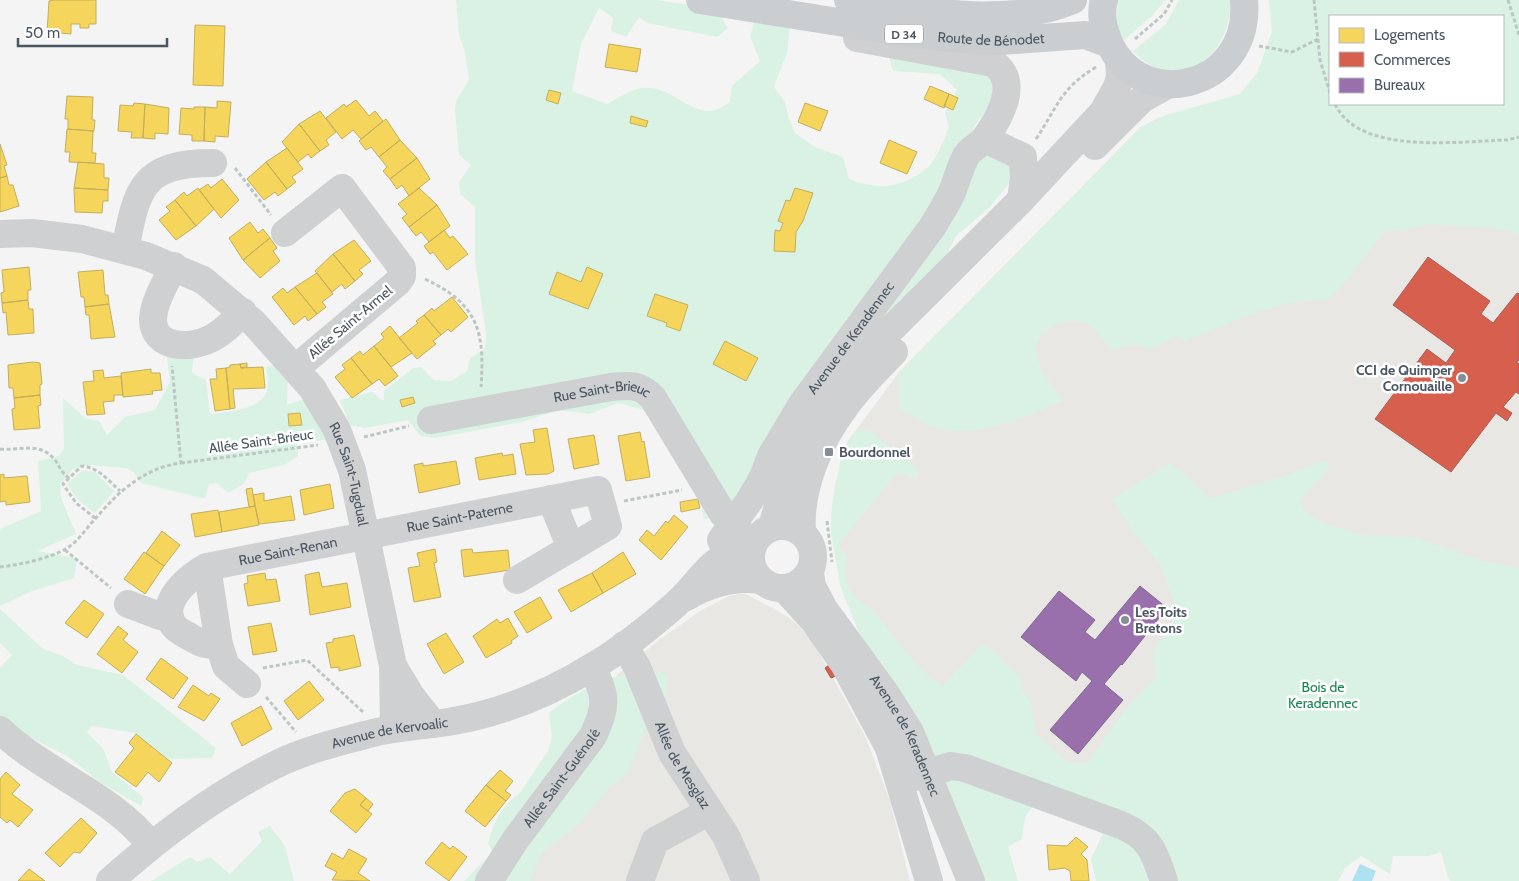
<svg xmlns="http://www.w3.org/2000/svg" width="1519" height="881" font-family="Cabin,sans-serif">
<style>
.commercial{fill:#e8e7e3}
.green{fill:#d9f2e3;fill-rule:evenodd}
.water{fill:#aee2f0}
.homes{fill:#f6d55c;stroke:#c2af5e}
.shops{fill:#d6604d;stroke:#ac5d53}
.offices{fill:#9970ab;stroke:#816895}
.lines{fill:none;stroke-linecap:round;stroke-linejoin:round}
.path{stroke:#bcc7c4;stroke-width:3;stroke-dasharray:4 2.5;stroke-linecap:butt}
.minor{stroke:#ced0d2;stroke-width:28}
.major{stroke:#caced1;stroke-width:28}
.poi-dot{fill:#868d94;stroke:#fff;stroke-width:2}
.labels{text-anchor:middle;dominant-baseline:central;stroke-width:5;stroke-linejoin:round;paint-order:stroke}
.shield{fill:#fff;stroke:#808990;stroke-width:1}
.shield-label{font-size:12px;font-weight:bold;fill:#4a5661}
.street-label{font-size:14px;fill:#4a5661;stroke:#fff}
.poi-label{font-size:14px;font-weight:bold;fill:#4a5661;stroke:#fff;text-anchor:start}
.park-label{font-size:14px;fill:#17864f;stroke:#fff}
</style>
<rect width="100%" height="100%" fill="#f4f4f4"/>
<path class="commercial" d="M1197,107l322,116v382l-373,190 -192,-48 -107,-143 -7,-20 -9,-52 1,-26 3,-21 13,-44 51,-69 242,-245 17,-9z
M740,594h6l39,21 13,10 17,20 51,93 24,63 20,80h-415l122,-206 42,-35 41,-29 29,-15z"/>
<path class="green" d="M456,0h201l59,9 12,19 -10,9 -71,-14 -8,-6 -13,20 -15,-6 2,-13 -14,-10 -18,36 -9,47 35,13c10,-5 24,-15 35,-16 29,-3 43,23 68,23 6,0 15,-6 20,-9l2,-16 28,-25 -10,-25 5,-16 35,7 -3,26 -13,34 11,15 3,14 7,17 20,14 28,10 6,22c29,12 57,9 80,-13 9,-9 15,-27 20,-39l-4,-14 12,-23 -17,-16 -47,-3 -5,-19 102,14 9,20 -9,20 -17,22 2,25 28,-13 14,34 -29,35 -32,27 -15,31 -130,141 -88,106 -19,5 -3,-17 -29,-59 -28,-33 -26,-7 -29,11 -30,-4 -37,12 -87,16 -15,-2 -12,-16 -43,8 -15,-3 -10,-25 32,-8 10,8h2v-9l29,-23 8,-1 13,13 17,1 16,-10 3,-13 15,-9 1,-16 -11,-73v-53l-15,-13 -1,-12 12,-17 -12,-10 -4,-45 1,-9 13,-21 -4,-28 -6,-17z
M1118,0h47l-12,15 -29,25 -8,-18z
M1179,0h51c3,57 -54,98 -97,51l33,-27z
M1269,0h250v234l-20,-5 -67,-5 -34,7 -12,-1 -44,56 -15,14c-51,-1 -95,23 -142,41l-7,-6 -26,14c-15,-7 -24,-5 -39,2 -8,-7 -14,-19 -23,-25 -17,-14 -54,2 -54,24 0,18 17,36 27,50 -38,18 -83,39 -126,28 -14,-4 -26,-13 -38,-20v-35l242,-246 28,-13 71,-20 17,-21 15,-41zM1330,16h173v88h-173z
M166,349l28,2 -2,22 14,7 4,34c16,-2 51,-4 57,-23 2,-6 0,-17 -1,-24l13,-3 9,10 -1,31 17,-6 26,40 -33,4 1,13 -14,9 -35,8 -5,11 -16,9 -11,-10 -8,1 -4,15 -64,-16 -8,-11 -7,-4 -36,-3 -17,4 -13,15 1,14 15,36 -38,17 39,7 -3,20 -42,13 -32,15v-77l41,-18 -3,-50 21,-5 5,-8 -1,-50 22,20 14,3 8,14 18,-18 30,-7 15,-28z
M857,429l13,2 46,36 3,7 -5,5 -16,-7 -59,72 8,15c-3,11 -1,28 7,37 6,6 15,10 21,17 22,25 39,54 67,73l42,-43 36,34 2,13 9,13 5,31 33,29h18l41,-57 28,-29 -3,-27 18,-21 3,-27 -13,-36 -28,-35 -21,-32 58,-36 41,35 65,-19 49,-19 5,8 -31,33 6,10 15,11 42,13 52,2 69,24 36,7v313h-68l-3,-3 -7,-26 -12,4h-36l-3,18 -29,-18 -16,12 -7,13h-242l-5,-22 15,-32 -71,-21c-12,7 -11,21 -13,33l-14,8 10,34h-34l-124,-245 -20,-52 -9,-52 1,-26 9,-48 7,-17z
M83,470l12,2 19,19 -19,22 -18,-14 -10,-15z
M0,609l43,40 20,7 14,9 46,10 93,73 -4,10 -44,1 -33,-26 -43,-7 -5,6 17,18 8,22 31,25 -2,9 -43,-25 -31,-25 -57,-28 -8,12 -2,11v-83l12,-13 -12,-12z
M647,667l21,8 -2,22 -20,31 -18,45 -18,14 -31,37 -37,29 -12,28h-66l29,-29 -5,-8c5,-20 13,-38 31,-50l29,-43 4,-15 -3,-23c28,-24 63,-36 98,-46z
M270,826l15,20 9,35h-143l39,-24 7,5 13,-5 20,17 32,-33 -4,-9z"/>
<path class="water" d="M1360,864l16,7 -4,10h-20z"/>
<path class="homes" d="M54,0h42v24h-7v4h-9v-4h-9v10l-24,-2 2,-31z
M195,25l30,1 -2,60 -30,-1z
M609,44l32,5 -4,23 -32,-5z
M930,86l19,8 -5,14 -20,-9z
M549,90l12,3 -3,11 -12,-4z
M949,94l9,4 -5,12 -9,-4z
M67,96l26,1 -1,23h3l-1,11 -26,-2v-10h-3z
M356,100l13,16 6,-5 8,10 -22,18 -8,-9 -11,9 -16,-21 18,-14 2,3z
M217,101l14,1 -3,35 -13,-1v6l-11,-1 1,-34 12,1z
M134,103l11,1 -2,34h-12l1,-6 -14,-1 2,-26 13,1z
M805,103l23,8 -8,20 -22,-9z
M145,104l24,4 -1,26 -13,-1v6l-12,-1z
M194,107h11l-1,34h-12v-6l-13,-1 2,-26 13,1z
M320,111l16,21 -10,8 3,5 -9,6 -21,-27z
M631,116l17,5 -2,6 -16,-4z
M386,119l14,21 -21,17 -8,-10 -5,3 -7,-9z
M299,124l21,27 -9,7 -3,-4 -10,8 -16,-20z
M67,129l26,2 -1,22h4l-1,10 -26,-1 1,-10h-5z
M400,140l17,18 -27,21 -7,-8 4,-4 -8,-10z
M889,140l28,12 -10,22 -27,-11z
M0,144l7,21 -3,1 3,10 -7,2z
M287,148l16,21 -11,8 4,5 -9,7 -21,-27z
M417,158l13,21 -21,17 -7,-11 -5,4 -7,-10z
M78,162l26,2v14h5l-1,12 -34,-2z
M266,162l21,27 -9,7 -3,-4 -11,8 -17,-21z
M7,176l2,9h4l6,21 -19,6v-34z
M222,179l17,21 -18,18 -22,-28 9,-6 3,4z
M74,188l34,2v11h-5l-1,12 -27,-1z
M198,188l16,21 -18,17 -21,-26 9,-8 3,4z
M419,188l18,17 -28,22 -7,-9 5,-4 -9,-10z
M795,188l18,5 -10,28 -7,11 -1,20 -21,-1 1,-21 5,1 3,-8 -5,-2 8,-21 4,1z
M175,200l21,26 -20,14 -17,-20 11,-9 -4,-4z
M437,205l13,21 -21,16 -8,-10 -5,4 -7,-9z
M250,222l8,11 5,-4 7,9 -27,22 -14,-22z
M444,230l6,8 3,-2 15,18 -21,16 -14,-18 -3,2 -6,-8z
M270,238l7,10 -4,3 7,10 -20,17 -17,-18z
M354,240l17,21 -12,9 4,4 -8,7 -22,-27z
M333,254l22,27 -10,8 -3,-5 -10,8 -17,-21z
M29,267l2,23h-3v10l-26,3 -1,-10 3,-1 -2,-22z
M587,267l16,7 -15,35 -39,-15 8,-22 24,10z
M103,270l2,25h3l1,9 -24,3 -1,-10h-3l-3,-25z
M317,273l16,21 -11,8 4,5 -9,7 -22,-27z
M295,287l22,27 -9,7 -3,-5 -11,9 -22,-28 11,-9 4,5z
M655,294l33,11 -8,26 -14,-5 1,-3 -20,-7z
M452,297l16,20 -17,15 -3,-3 -7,6 -17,-20 8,-7 2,3z
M28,300l1,9h4l1,24 -26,2 -2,-23 -3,1 -1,-10z
M109,304l6,33 -24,2 -2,-24h-3l-1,-8z
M424,315l17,20 -8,6 3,3 -19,15 -18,-21 19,-15 -2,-2z
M390,326l22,27 -21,14 -17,-21 10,-8 -3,-4z
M725,341l33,17 -12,23 -33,-17z
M374,346l24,30 -13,10 -6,-7 -7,5 -21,-26 9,-7 3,4z
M351,358l21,26 -20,14 -17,-21 10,-8 -3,-4z
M33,362l7,1 2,21 -2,1v10l-26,3 -1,-10h-4l-1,-23z
M247,363v4l-6,1 -1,-4z
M240,364l1,4 22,-1 2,21 -32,1 2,19 -5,1 -4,-41 4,-1v-2z
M226,368l4,41 -15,2 -5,-32h7l-1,-10z
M151,369v4h9l2,17 -10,1 1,3 -30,3 -2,-24z
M103,370l1,8 17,-2 2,19h-9v6l-11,1 2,12 -18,1 -4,-33 11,-1 -1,-10z
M40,395l1,10 -3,1 2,22 -26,2 -2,-21 3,-1 -1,-10z
M413,397l2,6 -13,4 -2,-7z
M300,413l2,12 -13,1 -1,-12z
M547,428l7,43 -6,3 -22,1 -6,-31 15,-2 -2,-12z
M640,432l2,10 2,-1 6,36 -24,4 -8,-45z
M594,435l5,29 -25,5 -6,-30z
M502,453l1,3 10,-2 3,20 -37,6 -4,-22z
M456,461l4,23 -41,9 -5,-28 9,-2v3z
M4,474v4l23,-2 3,26 -24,3v-4l-6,1v-27z
M330,484l4,24 -30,7 -4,-25z
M252,488l3,18 -6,1 -3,-18z
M264,493v8l27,-5 4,24 -36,4 -6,-29z
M698,499l2,9 -19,4 -1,-10z
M255,506l4,19 -37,7 -3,-20z
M218,510l4,22 -27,5 -4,-23z
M674,515l14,12 -27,33 -22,-20 8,-10 7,6 12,-15 2,2z
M162,531l18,14 -16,21 -18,-13z
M435,549l2,13 -3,1 7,34 -27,5 -6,-34 12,-2 -3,-13z
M472,549l1,4 35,-3 2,20 -46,7 -3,-27z
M144,552l20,14 -19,28 -21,-15z
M623,552l13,22 -33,19 -11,-20z
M319,572l3,15 25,-4 4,24 -41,8 -5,-40z
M265,573l1,7 10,-1 4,22 -32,5 -4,-22 4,-1 -1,-7z
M592,573l11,20 -32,19 -13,-22z
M540,597l12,21 -25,15 -13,-21z
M84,600l20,14 -17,24 -22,-15z
M508,618l10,18 -7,5 1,2 -26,15 -13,-22 24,-17 3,4z
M271,623l6,28 -24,4 -5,-28z
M118,626l10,8 -5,6 15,12 -16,21 -25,-19z
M446,633l18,29 -20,12 -17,-30z
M354,635l7,31 -22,5v-4l-8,1 -5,-25 7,-1v-3z
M161,658l27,20 -15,21 -27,-20z
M309,681l15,19 -26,20 -14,-19z
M193,685l16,11 2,-3 9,6 -16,22 -26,-14z
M261,706l11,23 -30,17 -11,-23z
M136,734l36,29 -13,19 -11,-10 -12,15 -21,-15 19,-24 -5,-5z
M500,770l13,11 -8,10 6,4 -5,6 -20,-16z
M6,772l14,13 -8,9 21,16 -15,17 -8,-7 -3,3 -7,-6v-38z
M486,785l20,16 -21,26 -20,-16z
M355,789l11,9 -6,7 12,9 -16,19 -26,-22 15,-18z
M366,798l7,6 -5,7 -8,-6z
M81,818l16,15 -17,20 -6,-1 -14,15 -15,-14z
M1076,837l12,10 -7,7 6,6 2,21h-18l-1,-10 -5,-3 -16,2 -2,-25 20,1z
M442,842l8,7 3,-3 14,11 -18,24 -24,-18z
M349,849l18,10 -9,14 12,8 -38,-1 5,-8 -12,-6 7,-13 11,6z
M29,869l16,12h-27z"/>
<path class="shops" d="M1428,257l62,44 -9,13 12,9 24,-30 2,1v66l-2,2 2,2v30l-3,-2 -13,15 9,6 -5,8 -11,-8 -45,59 -76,-53 52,-70 19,14 9,-13 -62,-45z
M829,665l7,11 -5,2 -6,-10z"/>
<path class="offices" d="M1140,586l27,22 -45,57 -1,-1 -17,20 19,16 -45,54 -28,-24 42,-49 -10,-9 -6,9 -55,-44 38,-46 36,29 -10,12 10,8z"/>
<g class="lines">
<path class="path" d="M1314,0l6,60 10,33
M1508,0l11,35
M1135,39l29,-25 8,-14
M1259,46l33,6 26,-13
M1335,104c24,52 124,37 172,36l12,-3
M1036,139c22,-33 24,-50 60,-72
M235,168l36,47
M425,279c53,25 60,52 56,108
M364,437l45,-11
M0,449c20,2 40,-8 55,11 5,7 6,12 14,18l13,-12c17,2 26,14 38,25
M181,463l137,-18
M69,478l-6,6 13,19 19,15
M624,501l58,-11
M827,521l5,41
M65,550l46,38
M0,567c18,-2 52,-9 67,-19 12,-7 19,-20 29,-30 23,-27 48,-50 85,-55l-9,-97
M263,668l44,-8 56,52
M266,697l30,35"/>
<g class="minor">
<path d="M985,139l38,18 1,21 -3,22"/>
<path d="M1095,146l47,-47 27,-15"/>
<path d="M285,233l57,-45 60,80v8l-4,6 -102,86"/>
<path id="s1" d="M0,234l32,-1 50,6 64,17 57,24 51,43 58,65 25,42 15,40 41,196 1,62"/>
<path d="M125,250c12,-61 16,-87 88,-87"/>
<path d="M174,266c-8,16 -20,35 -21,53 0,30 37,30 57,20 13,-6 23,-17 33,-27"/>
<path id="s2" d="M431,420l180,-33c18,-2 29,-3 42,11l70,116 23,24"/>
<path d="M551,499l20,49"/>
<circle cx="782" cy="557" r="31"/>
<path d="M772,527l18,-65 28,-53 26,-33 177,-176 82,-88 14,-25 3,-10 -1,-18"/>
<path d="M802,532c-3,-43 17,-91 43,-125 14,-20 32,-37 49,-55"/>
<path id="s3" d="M721,540l29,-40 13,-23 8,-21 31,-52 131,-178c6,-11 14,-22 19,-34 5,-12 8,-25 14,-36 5,-8 15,-11 20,-19 15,-21 34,-57 7,-74l-136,-25"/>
<path d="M207,567l12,78"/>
<path id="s4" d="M810,573l2,13 12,23 62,85 24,38 61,149"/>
<path d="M785,589l29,32 30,43 45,84 40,133"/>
<path d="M686,597c23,-13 47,-21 74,-17"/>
<path d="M128,604l32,12 10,1"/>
<path id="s5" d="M624,645l13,22 35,86 54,83 20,45"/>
<path d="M393,666l18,30 22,28"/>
<path id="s6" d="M247,684l-21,-18 -7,-21c-12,1 -19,-2 -29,-8 -5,-3 -12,-6 -16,-11 -18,-22 16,-51 33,-59l391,-77 10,36 -91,54"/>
<path d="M0,730c46,44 111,64 151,115"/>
<path d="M911,778l40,-12 14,2 156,57c30,13 33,27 43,56"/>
<path id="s7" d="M110,881c49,-44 103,-85 163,-115 29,-15 65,-24 96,-32 26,-7 53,-8 79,-12 50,-8 100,-28 144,-55 29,-17 58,-40 84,-63 32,-29 28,-45 76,-57"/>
<path id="s8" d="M489,881l27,-42 77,-103c14,-30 14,-39 -1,-69"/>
<path d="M640,881l15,-40 55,-30"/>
</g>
<g class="major">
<path id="s9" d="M700,0l226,36 74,5 85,-6 24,9"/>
<path d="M848,0c68,10 159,29 225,0"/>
<path d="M1104,0c-3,10 -2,24 2,34 26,82 146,58 138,-34"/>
</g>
</g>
<g class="poi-dot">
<circle cx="1462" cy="378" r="5"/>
<rect x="824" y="447" width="10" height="10" rx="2.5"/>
<circle cx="1125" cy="620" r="5"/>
</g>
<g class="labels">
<rect class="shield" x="885" y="24.5" width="38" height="19" rx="4"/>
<g class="shield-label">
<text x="904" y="34">D 34</text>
</g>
<g class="street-label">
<text stroke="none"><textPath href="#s9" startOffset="294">Route de Bénodet</textPath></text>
<text transform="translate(350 322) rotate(-40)">Allée Saint-Armel</text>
<text stroke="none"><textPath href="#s3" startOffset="241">Avenue de Keradennec</textPath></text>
<text stroke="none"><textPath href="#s2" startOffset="174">Rue Saint-Brieuc</textPath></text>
<text transform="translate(261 441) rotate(-8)">Allée Saint-Brieuc</text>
<text stroke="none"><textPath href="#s1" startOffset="459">Rue Saint-Tugdual</textPath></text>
<text stroke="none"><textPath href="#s6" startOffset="434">Rue Saint-Paterne</textPath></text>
<text stroke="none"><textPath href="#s6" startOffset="259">Rue Saint-Renan</textPath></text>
<text stroke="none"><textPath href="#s7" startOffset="322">Avenue de Kervoalic</textPath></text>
<text stroke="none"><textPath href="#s4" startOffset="190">Avenue de Keradennec</textPath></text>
<text stroke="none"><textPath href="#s5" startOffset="134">Allée de Mesglaz</textPath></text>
<text stroke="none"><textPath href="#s8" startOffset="126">Allée Saint-Guénolé</textPath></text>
</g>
<g class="poi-label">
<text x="1452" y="370" text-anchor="end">CCI de Quimper<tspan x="1452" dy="16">Cornouaille</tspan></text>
<text x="839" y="452">Bourdonnel</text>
<text x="1135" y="612">Les Toits<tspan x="1135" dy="16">Bretons</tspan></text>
</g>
<g class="park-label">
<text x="1323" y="687">Bois de<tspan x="1323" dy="16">Keradennec</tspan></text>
</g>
</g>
<rect x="1329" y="15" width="175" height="90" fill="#ffffff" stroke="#b7bbc0"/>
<rect x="1339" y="28" width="25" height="15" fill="#f6d55c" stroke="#b7bbc0"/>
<text x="1374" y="40" font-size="15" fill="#4a5661">Logements</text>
<rect x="1339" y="52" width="25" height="15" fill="#d6604d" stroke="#b7bbc0"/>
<text x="1374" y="65" font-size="15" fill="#4a5661">Commerces</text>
<rect x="1339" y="78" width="25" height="15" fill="#9970ab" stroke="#b7bbc0"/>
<text x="1374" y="90" font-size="15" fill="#4a5661">Bureaux</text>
<path d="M18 38v8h149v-8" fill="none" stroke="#4a5661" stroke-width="2.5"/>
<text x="25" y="38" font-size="15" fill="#4a5661" stroke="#ffffff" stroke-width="4" paint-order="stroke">50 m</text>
</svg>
